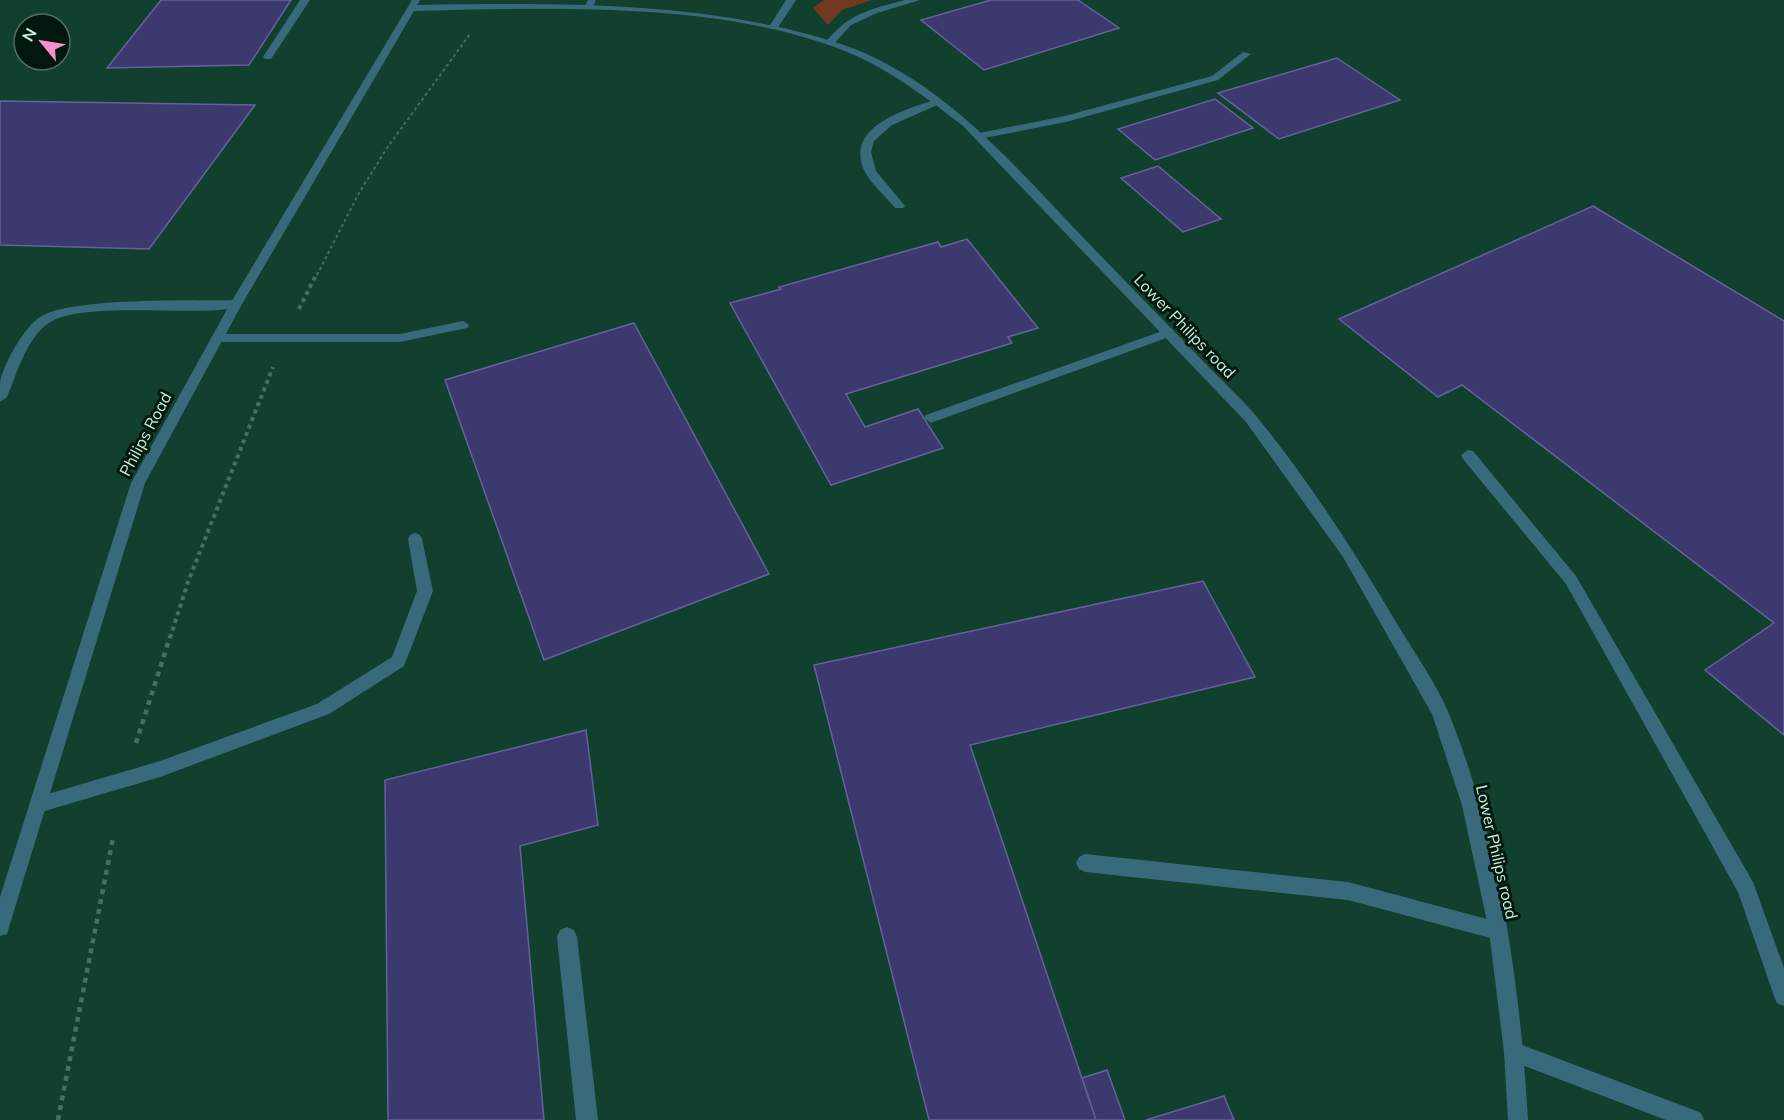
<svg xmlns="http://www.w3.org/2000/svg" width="1784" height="1120" font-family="Mulish,sans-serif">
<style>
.built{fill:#11402e;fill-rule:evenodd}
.green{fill:#703920}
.building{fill:#3c396f;stroke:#64629c;stroke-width:1.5}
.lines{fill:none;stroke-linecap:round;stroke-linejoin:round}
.path-far2{stroke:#476f5f;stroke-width:2;stroke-dasharray:3 3;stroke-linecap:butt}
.path-far1{stroke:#476f5f;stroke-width:4;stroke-dasharray:4 4;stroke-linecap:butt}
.path{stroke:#476f5f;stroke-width:4.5;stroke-dasharray:5 5;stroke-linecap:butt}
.lane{fill:#386a7c;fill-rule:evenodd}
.street{fill:#386a7c;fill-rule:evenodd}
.labels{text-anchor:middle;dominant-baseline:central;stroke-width:6;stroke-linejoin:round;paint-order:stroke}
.street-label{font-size:16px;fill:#ccf0de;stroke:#00180d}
</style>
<rect width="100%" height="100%" fill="#083223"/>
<path class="built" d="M0,0h1784v1120h-1784zM24,24h36v36h-36z"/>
<path class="green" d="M824,0h48l-30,10 -14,15 -15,-17z"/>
<path class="building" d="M161,0h130l-42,65 -142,3z
M991,0h87l41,28 -135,42 -63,-50z
M1337,58l63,42 -121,39 -61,-46z
M1215,99l38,29 -98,32 -37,-31z
M0,101l255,4 -106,144 -149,-4z
M1158,166l63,53 -38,13 -62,-54z
M1593,206l191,115v414l-79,-65 69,-47 -312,-238 -24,12 -99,-78z
M967,239l71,89 -30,9 4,6 -166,51 19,33 53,-18 25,39 -112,37 -101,-182 51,-14 -2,-2 159,-45 3,5z
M634,323l135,251 -225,86 -99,-280z
M1203,581l52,96 -285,68 126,375h-167l-115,-455z
M586,730l12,95 -78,21 24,274h-156l-3,-340z
M1107,1070l18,50h-29l-14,-42z
M1224,1096l10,24h-88z"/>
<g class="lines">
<path class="path-far2" d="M317,275l42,-82 28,-45 83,-114"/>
<path class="path-far1" d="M299,309l18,-36
M170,638l18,-56 85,-215"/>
<path class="path" d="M136,743l34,-106
M58,1120l55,-282"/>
<path class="lane" d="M300,0h10l-39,59h-6l-2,-2z
M588,0h8l-4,9 -8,-2z
M786,0h10l-19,29h-6l-2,-2z
M905,0h15l-43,13 -26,12 -18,20 -8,-2c25,-31 44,-33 80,-43z
M1243,52l8,2 -33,26 -152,42 -87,17 -5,-3 5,-3 86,-17 147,-40z
M935,100l9,2 -52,23 -18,16 -3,11 5,19 29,35 -2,2h-8c-10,-13 -25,-24 -32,-40 -16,-42 43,-59 72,-68z
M236,300l4,1v6c-43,11 -163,-8 -194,18 -21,17 -29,49 -39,72l-7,5c0,-6 0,-13 0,-19 2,-17 25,-57 40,-66 31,-20 154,-16 196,-17z
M463,321l6,4 -2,3 -67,14h-183l-6,-4 6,-4h183z
M1168,329l6,4 -2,3 -236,85 -5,2 -7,-5 2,-3z
M1468,450l5,1 103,125 177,306 31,86v38l-7,-3 -3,-7 -36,-104 -172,-308 -103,-125 -2,-4z
M415,533l5,2 2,4 11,52 -29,75 -75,48 -169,63 -122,36 -6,-2 -3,-6 3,-6 6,-2 122,-36 157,-57 75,-47 25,-66 -9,-52 2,-4z
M1085,854l263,28 150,40 7,2 2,7 -2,7 -7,2 -150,-40 -263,-28 -6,-3 -3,-6 3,-6z
M567,927l7,3 3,7 21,183h-22l-19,-183 3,-7z
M1514,1042l180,68 7,3 3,7h-38l-152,-58 -7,-3 -3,-7 3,-7z"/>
<path class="street" d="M412,0h8l-3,5c145,-2 301,-5 438,44 99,40 169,128 242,203 35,36 70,72 105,108 18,19 38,37 55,57 52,64 97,134 139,205 17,29 40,60 53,92 51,126 71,270 79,406h-20l-4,-68 -15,-121 -27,-126 -30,-91 -89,-157 -97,-135 -283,-296c-32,-25 -65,-50 -102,-68 -126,-58 -310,-50 -447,-47l-172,293 -97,179 -136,444 -2,7 -7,2v-39l131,-414 99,-179z"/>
</g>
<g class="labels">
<g class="street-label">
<text transform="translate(1185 326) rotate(46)">Lower Philips road</text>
<text transform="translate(145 434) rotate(-62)">Philips Road</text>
<text transform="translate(1497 852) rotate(77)">Lower Philips road</text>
</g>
</g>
<g transform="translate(42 42) rotate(300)"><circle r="28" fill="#00180d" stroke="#526e61" stroke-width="1.5"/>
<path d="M0-4.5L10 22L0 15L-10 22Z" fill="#f790ce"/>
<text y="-9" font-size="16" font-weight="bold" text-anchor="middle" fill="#ccf0de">N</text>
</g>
</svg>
